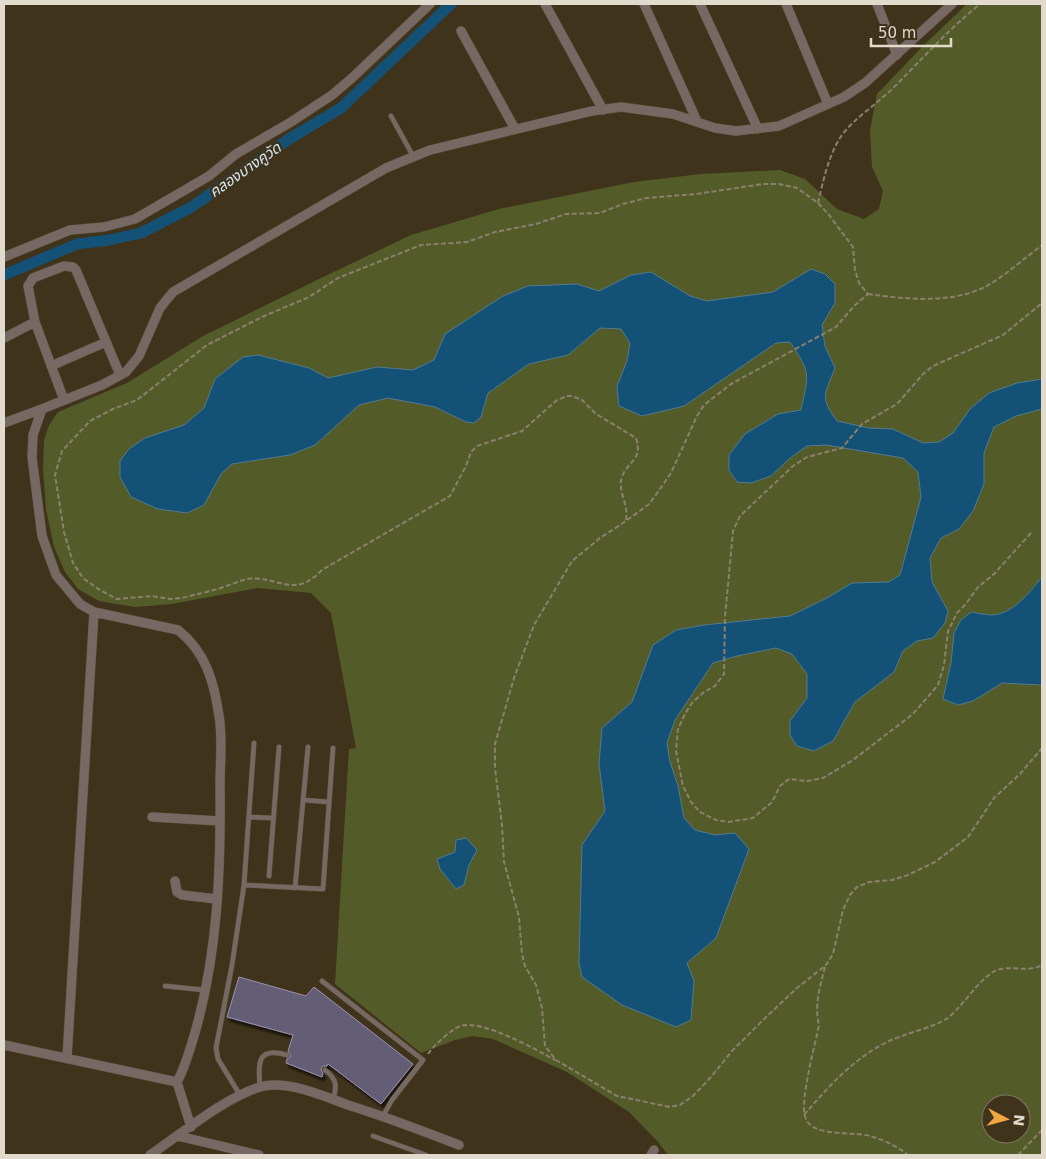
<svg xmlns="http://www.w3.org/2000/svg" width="1046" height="1159" font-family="'DejaVu Sans','Noto Sans Thai',sans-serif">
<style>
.green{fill:#535c29;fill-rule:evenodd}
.water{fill:#145176;stroke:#527a90}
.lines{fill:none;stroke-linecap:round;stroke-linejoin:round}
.canal{stroke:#145176;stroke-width:11}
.building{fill:#645d76;stroke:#9a92ad;filter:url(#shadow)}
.service-casing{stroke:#5d513c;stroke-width:5.5}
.minor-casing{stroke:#5d513c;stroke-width:10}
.path{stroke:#8b806e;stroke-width:2;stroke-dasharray:5 2.5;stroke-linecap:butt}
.service{stroke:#766963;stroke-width:4.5}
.minor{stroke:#766963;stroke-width:9}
.labels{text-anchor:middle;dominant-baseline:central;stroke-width:5;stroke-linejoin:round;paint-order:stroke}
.water-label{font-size:15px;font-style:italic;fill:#d5e7f5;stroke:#40331c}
</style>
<defs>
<filter id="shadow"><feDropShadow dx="2.5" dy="4" stdDeviation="1" flood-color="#0009"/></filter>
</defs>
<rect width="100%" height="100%" fill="#40331c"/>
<path class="green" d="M967,4h75v1151h-374l-10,-13 -29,-30 -62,-40 -74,-33 -20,-3 -18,4 -34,13 -86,-69 14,-235 7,-1 -25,-135 -20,-20 -54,-5 -85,16 -37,3 -36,-6 -21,-12 -13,-17 -11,-25 -8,-38 -3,-40 1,-29 5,-15 9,-13 69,-29 76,-47 112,-55 96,-46 88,-26 135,-27 67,-8 79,-4 25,9 32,30 27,10 15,-10 4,-18 -11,-24 -2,-37 7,-36 47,-49zM991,1104h30v30h-30z"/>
<path class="water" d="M811,269l14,5 10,10v19l-13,22 3,21 10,22c-10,26 -16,29 2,53l32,7 24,1 30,14 16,-1 14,-9 17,-24 19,-16 28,-10 25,-4v30l-26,7 -22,11 -10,26v31l-11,27 -14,18 -18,9 -11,20 2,24 16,29 -3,12 -12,15 -16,3 -14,10 -9,21 -39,30 -22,39 -19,10 -17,-5 -7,-11v-14l17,-23v-24l-15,-20 -16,-6 -39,8 -24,7 -38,57 -8,23 3,19 8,24 6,32 11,12 20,5 20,-2 14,16 -33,89 -29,25 7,18 -3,39 -15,7 -54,-22 -40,-28 -3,-14 3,-118 23,-34 -6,-47 3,-36 30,-26 21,-57 23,-15 28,-5 86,-9 35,-17 27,-16 37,-1 11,-7 21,-78 -3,-25 -15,-14 -77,-13 -19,1 -17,12 -19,18 -20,7 -14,-1 -8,-12v-15l16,-21 33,-20 23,-4c8,-37 10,-37 -11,-68l-14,1 -92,63 -42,10 -23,-10 -2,-20 10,-25 3,-18 -9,-14 -21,-1 -32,27 -39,9 -41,29 -7,24 -7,6 -8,-1 -31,-15 -47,-9 -29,7 -44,40 -25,10 -58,9 -11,10 -17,31 -17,8 -29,-4 -27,-12 -11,-20v-16l9,-12 16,-11 39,-13 20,-17 11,-29 28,-22 15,-2 51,13 19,10 49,-11 36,3 21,-10 11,-26 58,-38 25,-10 49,-2 22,7 32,-16 20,-3 39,24 17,5 66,-9z
M1042,577v108l-40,-2 -29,18 -15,4 -15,-6 8,-36 3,-30 7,-13 10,-8c7,1 14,3 21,3 21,-1 37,-22 50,-38z
M466,838l11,12 -8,15 -5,20 -8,4 -16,-20 -3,-10 18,-7 1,-12z"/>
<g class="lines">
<path class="canal" d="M4,275l73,-31 32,-4 32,-7 49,-25 99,-69 52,-31 110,-104"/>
</g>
<path class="building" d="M239,977l67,19 8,-9 99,77 -32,40 -53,-40 -1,2h-4l-2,3 2,5 -1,3 -36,-14 1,-4 4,-3 -3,-5 5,-16 -66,-18z"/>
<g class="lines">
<g class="service-casing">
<path id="service" d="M391,116l22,40
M303,800l26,2
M249,817l24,1
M269,876l10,-129
M244,885l79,4 10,-141
M295,888l13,-141
M322,981l101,79 -31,40 -9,16
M165,986l40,4
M325,1070c12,9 12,16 8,30
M260,1087c-2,-24 -3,-41 27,-32
M240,1095l-22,-36 -2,-11 16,-83 12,-80 10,-142
M373,1136l53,19"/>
</g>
<g class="minor-casing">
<path id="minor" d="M545,4l58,106
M644,4l53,117
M700,4l58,125
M786,4l42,100
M877,4l20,51
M461,31l54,98
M4,257l66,-27 34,-3 31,-8 74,-43 27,-22 55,-32 41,-27 20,-17 78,-74
M4,338l31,-16
M51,366l55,-24
M64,400l-29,-78 -7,-36 5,-8 31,-12 9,1 3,3 44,105
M4,423l38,-14
M152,817l68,4
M175,881l2,11 5,3 34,4
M4,1045l173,37
M67,1058l27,-446
M191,1127l-14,-45c8,-14 12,-30 17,-46 24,-81 27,-168 26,-252 0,-21 3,-47 -1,-68 -5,-34 -13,-64 -41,-86l-84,-18 -14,-8 -24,-29 -14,-39 -10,-79 1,-22 9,-26 60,-24 24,-13 13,-16 21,-48 13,-16 213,-124 44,-18 162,-39 29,-4 52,7 42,14 21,3 43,-5 65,-29 21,-14 87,-79
M178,1136l81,19
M150,1155c31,-21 74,-57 110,-68 26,-8 63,9 88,18 38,12 75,26 111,40
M651,1155l3,-5"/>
</g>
<path class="path" d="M818,203c5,-21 10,-46 22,-65 11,-18 39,-35 55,-52 28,-28 54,-57 85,-82
M868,294c38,5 79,10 115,-6 18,-9 42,-30 59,-43
M626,520c3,-16 -9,-29 -4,-43 6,-17 21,-16 14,-39l-40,-24 -14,-14 -10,-4h-5l-10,4 -35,31 -45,15 -6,6 -5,14 -16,30 -128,74c-29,30 -42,5 -76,9l-28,10 -36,9 -12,1 -18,-3 -35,3 -19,-10 -15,-11 -10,-15 -9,-31 -9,-57 7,-24 28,-30 23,-12 24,-9 70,-55 55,-28 47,-20 29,-19 83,-33 46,-3 28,-10 41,-8 30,-10 34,-1 23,-9 23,-6 50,-4 67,-10h16l18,4 21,15 11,12 24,32 2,23 4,13 9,11 -14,12 -18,21 -105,57 -27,21 -7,11 -26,57 -16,23 -7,9 -25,18 -23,15 -28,23 -38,64 -20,53 -19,66v24l7,57 2,37 15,55 3,37 3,12 11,19 6,23 3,38 11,14 61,36 53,11 10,-2 13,-9 18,-19 21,-26 32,-32 33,-31 29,-23 7,-11 10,-44 7,-15 7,-8 12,-5 23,-2 16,-5 27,-13 33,-25 26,-39 26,-24 22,-26
M1031,533l-37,41 -16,13 -13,18 -8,8 -9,18 -4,34 -6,20 -25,29 -60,46 -30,18 -16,3 -18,-2 -9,7 -8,16 -19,16 -25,4 -12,-2 -16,-8 -9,-10 -8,-16 -7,-35 2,-22 7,-15 7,-11 12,-11 11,-6 9,-12 1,-57 8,-86 7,-15 53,-50 14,-9 35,-9 20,-24 35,-20 26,-30 10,-8 70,-31 39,-32
M825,967c-5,20 -11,38 -6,58 -4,20 -19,75 -14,91 5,22 47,15 65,20 14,4 27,10 38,19
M428,1054c5,-8 24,-25 32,-28 22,-7 75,23 95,34
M804,1115c24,-28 49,-56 83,-73 16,-8 48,-15 61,-24 16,-13 32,-41 49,-48 15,-5 31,3 45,-5
M1018,1155l24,-25"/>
<use href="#service" class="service"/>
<use href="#minor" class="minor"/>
</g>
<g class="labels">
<g class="water-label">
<text transform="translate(245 170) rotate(-35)">คลองบางคูวัด</text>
</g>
</g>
<rect width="1046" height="1159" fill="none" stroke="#e2dacc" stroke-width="10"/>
<g transform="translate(1006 1119) rotate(96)"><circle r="24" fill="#40331c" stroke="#817662"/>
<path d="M0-4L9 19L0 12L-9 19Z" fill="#f1a640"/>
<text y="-8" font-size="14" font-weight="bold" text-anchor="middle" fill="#e2dacc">N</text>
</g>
<path d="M871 38v8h80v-8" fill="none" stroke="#e2dacc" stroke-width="2.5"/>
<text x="878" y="38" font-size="15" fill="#e2dacc" stroke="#40331c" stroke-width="4" paint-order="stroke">50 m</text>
</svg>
